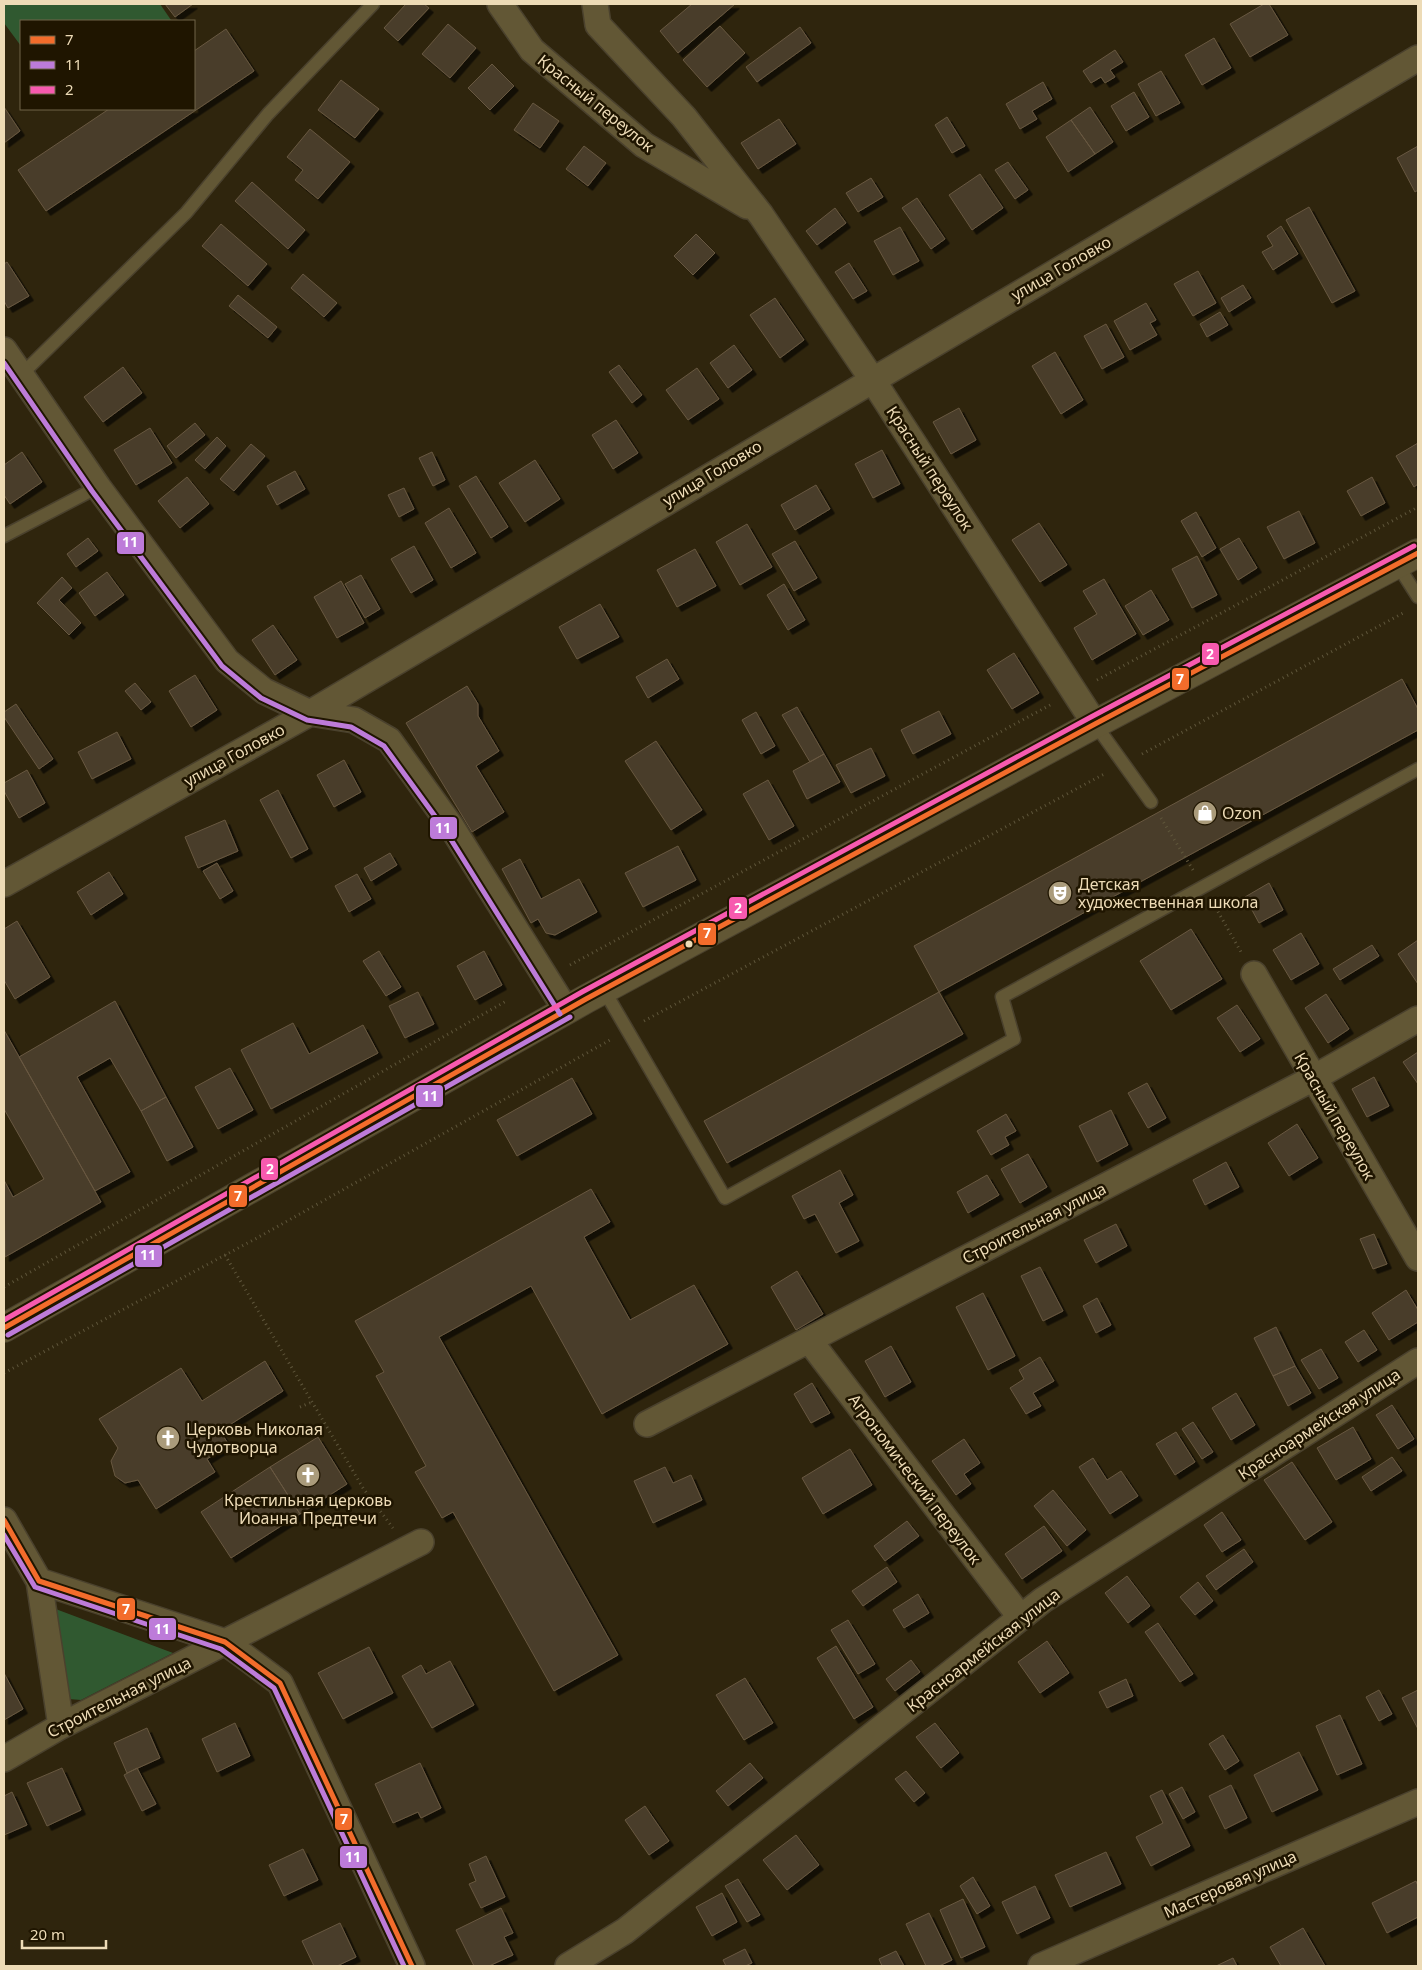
<svg xmlns="http://www.w3.org/2000/svg" width="1422" height="1970" font-family="'Noto Sans',sans-serif">
<style>
.green{fill:#305930}
.building{fill:#4a3d29;stroke:#685841;filter:url(#shadow)}
.lines{fill:none;stroke-linecap:round;stroke-linejoin:round}
.service-casing{stroke:#4a412d;stroke-width:15}
.minor-casing{stroke:#4a412d;stroke-width:28}
.secondary-casing{stroke:#4a412d;stroke-width:30}
.path{stroke:#5f563b;stroke-width:3;stroke-dasharray:1 4;stroke-linecap:butt}
.service{stroke:#625735;stroke-width:12}
.minor{stroke:#625735;stroke-width:25}
.secondary{stroke:#625735;stroke-width:28}
.bus-1-casing{stroke:#1f1500;stroke-width:9}
.bus-2-casing{stroke:#1f1500;stroke-width:9}
.bus-3-casing{stroke:#1f1500;stroke-width:9}
.bus-1{stroke:#f36c2b;stroke-width:5}
.bus-2{stroke:#bd7bd9;stroke-width:5}
.bus-3{stroke:#f75aaf;stroke-width:5}
.bus-dot{fill:#eddbb6;stroke:#1f1500;stroke-width:2}
.labels{text-anchor:middle;dominant-baseline:central;stroke-width:5;stroke-linejoin:round;paint-order:stroke}
.street-label{font-size:16px;fill:#eddbb6;stroke:#1f1500}
.poi-label{font-size:16px;fill:#eddbb6;stroke:#1f1500;text-anchor:start}
.line-badge{stroke:#1f1500;stroke-width:2}
.badge-label{font-size:14px;text-anchor:middle;font-weight:bold;fill:#fff}
</style>
<defs>
<filter id="shadow"><feDropShadow dx="4.5" dy="4.5" stdDeviation="0" flood-color="#0009"/></filter>
</defs>
<rect width="100%" height="100%" fill="#2f250d"/>
<path class="green" d="M4,4h156l11,16 -150,1v25l-17,-23z
M53,1608l120,45 -92,47 -12,-1z"/>
<path class="building" d="M165,4h28l-18,13z
M406,4h18l5,4 -31,33 -14,-13z
M692,4h43l-57,49 -18,-22z
M1264,4h5l19,31 -38,22 -20,-33z
M448,24l28,24 -26,30 -28,-24z
M720,26l25,27 -38,34 -24,-27z
M800,27l11,16 -54,39 -11,-15z
M226,29l28,42 -208,140 -28,-41 91,-61h85v-58z
M1214,38l17,30 -29,17 -17,-30z
M1115,50l8,12 -13,8 5,7 -10,6 -4,-6 -10,6 -8,-12z
M492,64l22,22 -24,24 -22,-22z
M1161,71l19,32 -24,13 -18,-32z
M341,80l38,29 -24,29 -37,-28z
M1043,82l9,17 -20,12 5,8 -17,10 -14,-25z
M1134,92l15,25 -23,14 -15,-25z
M533,103l26,18 -19,27 -26,-18z
M4,107l16,24 -16,12z
M1090,107l23,35 -18,12 -24,-34z
M947,117l18,29 -13,7 -17,-28z
M779,119l17,25 -38,25 -17,-26z
M1071,120l24,34 -27,18 -22,-35z
M310,129l40,33 -32,37 -23,-19 8,-10 -16,-13z
M584,146l22,17 -18,23 -22,-17z
M1418,146v44l-3,2 -18,-34z
M1008,162l20,28 -13,9 -20,-29z
M980,174l23,34 -31,22 -23,-35z
M871,178l12,19 -25,15 -12,-19z
M252,182l53,48 -17,19 -53,-48z
M917,198l28,41 -14,10 -29,-41z
M1309,207l46,84 -23,12 -46,-83z
M835,208l11,15 -29,22 -11,-14z
M221,224l46,40 -19,22 -46,-40z
M1281,226l17,28 -25,16 -11,-18 11,-6 -6,-10z
M900,227l19,34 -26,14 -19,-34z
M696,234l19,19 -22,22 -19,-19z
M7,262l22,34 -21,12 -4,-7v-37z
M849,263l18,28 -14,8 -18,-27z
M1198,271l18,32 -23,13 -19,-32z
M303,274l34,29 -13,14 -33,-29z
M1243,285l8,13 -22,14 -8,-14z
M238,295l39,32 -9,11 -39,-32z
M775,298l29,42 -24,18 -30,-43z
M1146,303l10,17 -6,3 7,12 -27,15 -16,-29z
M1220,312l8,13 -21,12 -7,-13z
M1106,324l18,33 -22,12 -18,-33z
M734,345l18,25 -24,18 -18,-25z
M1055,352l28,48 -22,14 -29,-48z
M619,365l23,30 -10,8 -23,-31z
M123,367l19,26 -39,29 -19,-25z
M697,368l22,31 -31,21 -22,-30z
M959,408l17,32 -25,14 -18,-32z
M616,420l22,33 -25,16 -21,-34z
M195,423l10,12 -29,23 -9,-12z
M150,428l22,35 -36,22 -22,-35z
M217,437l9,9 -21,23 -10,-9z
M1418,443v41l-4,3 -18,-31z
M251,444l14,12 -31,35 -14,-12z
M882,450l18,34 -27,14 -18,-34z
M22,452l20,30 -32,22 -6,-9v-30z
M432,452l13,28 -12,6 -14,-28z
M535,460l25,39 -35,23 -26,-39z
M295,471l10,18 -28,16 -10,-19z
M476,476l32,51 -17,11 -32,-52z
M187,477l22,27 -29,24 -22,-27z
M1372,477l13,26 -24,13 -14,-25z
M816,485l14,24 -35,21 -14,-25z
M404,488l10,21 -15,8 -11,-22z
M449,508l27,45 -25,15 -26,-45z
M1299,511l16,32 -31,16 -17,-32z
M1196,512l20,36 -14,9 -21,-36z
M1039,523l28,42 -27,17 -28,-42z
M747,524l25,43 -32,18 -24,-43z
M88,538l10,13 -22,16 -9,-13z
M1239,538l18,30 -19,12 -18,-31z
M795,541l22,37 -23,13 -22,-37z
M414,546l19,34 -22,13 -20,-34z
M695,549l21,37 -39,21 -20,-37z
M1197,556l20,39 -25,13 -20,-39z
M107,572l17,23 -29,21 -16,-23z
M361,575l19,34 -15,9 -20,-34z
M62,577l10,11 -13,12 22,23 -12,12 -32,-32z
M1104,579l32,55 -44,26 -18,-32 23,-14 -14,-23z
M341,581l23,42 -27,15 -23,-41z
M784,584l21,36 -17,10 -21,-35z
M1151,590l18,30 -26,15 -18,-29z
M600,604l19,33 -42,22 -18,-32z
M273,625l24,35 -22,15 -23,-35z
M1014,653l25,40 -27,16 -25,-39z
M667,659l12,20 -31,19 -12,-21z
M195,675l22,35 -26,17 -22,-36z
M1402,679l16,30v21l-479,262 -25,-46z
M135,683l16,19 -10,8 -16,-19z
M467,686l11,18v12l21,35 -23,15 28,46 -32,20 -66,-109z
M16,704l37,55 -14,10 -35,-52v-5z
M797,707l27,47 -14,8 -28,-47z
M939,711l12,23 -38,20 -12,-24z
M756,712l19,34 -14,8 -19,-34z
M117,732l14,27 -39,20 -14,-27z
M656,741l46,69 -31,20 -46,-69z
M871,748l14,28 -34,17 -15,-28z
M824,754l16,28 -33,17 -14,-28z
M344,760l17,32 -27,15 -17,-32z
M27,770l18,33 -26,15 -15,-27v-8z
M768,780l26,46 -25,14 -26,-46z
M278,790l30,59 -17,9 -31,-58z
M225,820l13,31 -40,17 -13,-31z
M678,846l18,34 -53,27 -18,-34z
M390,853l7,12 -26,16 -7,-13z
M520,859l21,40 38,-20 18,33 -42,23 -9,-2 -8,-14 -7,4 -29,-54z
M217,863l16,28 -13,8 -17,-28z
M109,872l14,22 -32,21 -14,-23z
M357,874l14,25 -22,13 -14,-26z
M1269,883l14,27 -24,13 -14,-26z
M17,921l33,56 -35,22 -11,-19v-51z
M1191,929l31,50 -51,31 -31,-49z
M1301,933l18,31 -28,16 -18,-30z
M1418,940v44l-20,-30z
M1372,945l7,11 -39,24 -7,-11z
M379,951l22,36 -15,9 -23,-35z
M484,951l18,34 -27,15 -18,-34z
M418,992l16,32 -29,14 -16,-32z
M939,992l24,42 -236,129 -23,-42z
M1326,994l23,35 -21,14 -23,-35z
M115,1001l51,96 -25,14 -31,-53 -33,19 53,95 -35,19 -76,-134z
M1237,1005l23,34 -20,13 -23,-34z
M293,1023l16,31 54,-29 15,28 -107,56 -30,-59z
M4,1030l97,172 -96,55 -1,-77 9,17 31,-18 -40,-70z
M1418,1052v32l-15,-22z
M230,1068l23,42 -35,19 -23,-42z
M1374,1077l15,29 -22,11 -15,-28z
M572,1078l20,36 -75,42 -20,-36z
M1147,1083l19,35 -18,10 -20,-35z
M166,1097l27,50 -26,14 -26,-50z
M1111,1110l17,35 -31,17 -18,-36z
M1006,1114l10,17 -11,6 4,8 -18,10 -14,-24z
M1297,1124l21,34 -29,18 -21,-33z
M1028,1154l19,33 -27,16 -19,-34z
M1226,1162l13,25 -34,18 -12,-25z
M840,1170l13,25 -14,8 20,38 -23,12 -21,-39 -11,5 -12,-23z
M987,1175l12,20 -31,18 -11,-21z
M591,1189l19,33 -26,15 46,83 64,-35 34,59 -126,70 -71,-128 -92,51 179,318 -64,36 -101,-179 -11,6 -27,-46 11,-6 -50,-90 8,-4 -29,-51z
M1116,1224l11,22 -31,17 -12,-23z
M1374,1234l13,30 -14,5 -13,-30z
M1040,1267l23,44 -20,10 -22,-45z
M797,1271l26,43 -27,16 -25,-43z
M1406,1290l12,20v12l-29,18 -17,-27z
M983,1293l32,63 -27,14 -32,-63z
M1097,1298l14,27 -15,8 -13,-27z
M1276,1327l19,39 -22,10 -19,-38z
M1364,1330l13,20 -19,12 -13,-20z
M891,1346l20,36 -26,15 -20,-36z
M1321,1349l17,29 -19,11 -18,-29z
M1040,1357l14,24 -21,12 8,13 -15,8 -16,-26 14,-9 -5,-9z
M265,1361l18,30 -63,40 9,14 -22,14 8,13 -59,37 -18,-29 -13,3 -10,-7 -4,-15 7,-13 -19,-29 82,-51 21,33z
M1295,1366l16,27 -23,13 -15,-30z
M812,1383l18,30 -19,10 -17,-29z
M1236,1393l19,32 -24,15 -19,-32z
M1392,1405l22,34 -16,10 -22,-34z
M1193,1422l20,30 -11,7 -20,-30z
M1353,1427l18,32 -35,21 -19,-32z
M1176,1432l19,30 -20,13 -19,-31z
M318,1437l29,47 -47,30 -30,-47z
M964,1439l16,24 -16,11 7,10 -15,11 -24,-34z
M850,1449l22,36 -49,29 -21,-36z
M1392,1457l10,14 -31,20 -9,-14z
M1093,1458l14,22 14,-9 17,25 -28,18 -31,-47z
M1292,1462l40,60 -27,18 -41,-60z
M270,1467l30,47 -69,44 -30,-46z
M665,1467l8,16 18,-8 11,25 -49,23 -19,-42z
M1053,1490l33,40 -19,16 -33,-40z
M1222,1512l19,28 -19,12 -18,-27z
M907,1521l12,15 -34,25 -11,-15z
M1044,1526l18,25 -40,28 -17,-25z
M1244,1549l9,13 -37,28 -10,-14z
M887,1567l10,15 -34,24 -11,-15z
M1127,1576l23,30 -22,17 -23,-30z
M1198,1582l15,19 -18,14 -15,-18z
M918,1594l11,19 -25,15 -11,-18z
M848,1620l27,44 -17,10 -27,-44z
M1158,1623l35,51 -13,8 -35,-50z
M1047,1641l22,32 -29,20 -22,-31z
M836,1646l37,61 -19,12 -37,-61z
M369,1647l24,46 -50,26 -25,-46z
M911,1660l9,12 -25,19 -9,-12z
M450,1661l24,44 -42,23 -30,-52 19,-11 5,9z
M4,1673l19,36 -19,11z
M745,1678l28,45 -29,17 -28,-45z
M1126,1679l7,17 -26,12 -8,-16z
M1379,1690l13,24 -13,7 -13,-24z
M1418,1690v39l-16,-31z
M1340,1715l22,49 -25,11 -21,-49z
M235,1723l15,33 -33,16 -15,-33z
M935,1723l24,30 -18,15 -25,-31z
M147,1728l13,30 -33,15 -13,-30z
M1223,1735l16,26 -14,9 -16,-26z
M1299,1752l19,38 -46,22 -18,-37z
M420,1763l21,45 -20,10 -3,-6 -25,11 -18,-39z
M750,1763l13,15 -35,28 -12,-15z
M62,1768l19,42 -34,16 -20,-43z
M137,1768l19,36 -14,7 -18,-36z
M906,1771l19,22 -11,9 -19,-23z
M1231,1785l16,33 -22,11 -16,-33z
M1182,1787l13,25 -12,7 -14,-25z
M1162,1790l28,56 -39,20 -15,-29 27,-14 -13,-27z
M12,1792l15,33 -23,10v-39z
M645,1806l24,35 -20,14 -24,-35z
M796,1835l23,30 -32,25 -24,-30z
M303,1849l15,31 -34,16 -15,-31z
M1106,1852l15,32 -51,23 -15,-32z
M486,1856l19,41 -24,11 -12,-24 7,-3 -7,-17z
M973,1877l17,29 -13,8 -17,-28z
M738,1879l22,36 -13,7 -22,-36z
M1416,1881l2,5v31l-31,16 -15,-30z
M1035,1886l15,32 -33,16 -15,-32z
M722,1893l15,29 -25,14 -16,-29z
M963,1899l22,48 -24,11 -21,-48z
M501,1908l12,25 -9,4 9,18 -24,11h-15l-18,-36z
M929,1913l23,47 -13,6h-13l-20,-42z
M340,1923l16,34 -19,9h-23l-12,-25z
M1303,1928l22,38h-44l-11,-19z
M745,1949l7,14 -7,3h-19l-3,-6z
M896,1951l8,15h-22l-3,-7z
M1233,1958l4,8h-21z"/>
<g class="lines">
<g class="service-casing">
<path id="service" d="M21,375l165,-162 82,-99 105,-110
M4,536l94,-49
M1397,564l21,33
M1095,724l56,78
M604,990l121,208 289,-159 -12,-42 416,-228"/>
</g>
<g class="minor-casing">
<path id="minor" d="M500,4l32,46 112,95 103,61
M595,4l3,21 86,92 77,98 111,164 223,345
M4,350l94,137 129,174 37,30 46,22 44,7 35,20 62,86 115,184
M4,884l306,-171 1108,-655
M1254,974l164,284
M809,1340l212,278
M647,1424l663,-344 108,-61
M4,1520l35,61 186,61 55,41 132,283
M39,1581l22,145
M4,1759l57,-33 360,-184
M568,1966l57,-35 418,-331 375,-239
M1041,1966l377,-164"/>
</g>
<g class="secondary-casing">
<path id="secondary" d="M4,1328l582,-329 509,-275 323,-171"/>
</g>
<path class="path" d="M1097,680l321,-173
M1142,754l263,-142
M1161,818l32,52
M1213,903l28,49
M570,965l482,-261
M644,1021l462,-248
M225,1255l138,233 30,40
M4,1287l504,-287
M4,1373l253,-135 353,-198
M300,1407l12,-5"/>
<use href="#service" class="service"/>
<use href="#minor" class="minor"/>
<use href="#secondary" class="secondary"/>
<g class="bus-1-casing">
<path id="bus-1" d="M4,1328l582,-329 509,-275 323,-171
M4,1520l35,61 186,61 55,41 132,283"/>
</g>
<g class="bus-2-casing">
<path id="bus-2" d="M4,363l88,128 130,175 39,32 46,22 44,7 33,19 61,84 115,184
M8,1335l562,-318
M4,1535l31,52 186,62 53,39 130,278"/>
</g>
<g class="bus-3-casing">
<path id="bus-3" d="M4,1320l578,-328 509,-275 323,-171"/>
</g>
<use href="#bus-1" class="bus-1"/>
<use href="#bus-2" class="bus-2"/>
<use href="#bus-3" class="bus-3"/>
</g>
<defs>
<g id="shop-disc" transform="scale(1.25)"><circle r="9.5" fill="#aa9b7b" stroke="#1f1500"/><path d="M-5-2.5h2.3a2.7 3.5 0 0 1 5.4 0H5L5.5 6h-11ZM-1.5-2.5h3a1.5 2.3 0 0 0-3 0Z" fill="#fff"/></g>
<g id="theatre-disc" transform="scale(1.25)"><circle r="9.5" fill="#aa9b7b" stroke="#1f1500"/><path d="M-5-5.5Q0-4 5-5.5V0Q5 5 0 6Q-5 5-5 0ZM-3.3-2.5H-1v1.5H-3.3ZM1-2.5H3.3v1.5H1ZM-2.8 1Q0 5.5 2.8 1Z" fill="#fff"/></g>
<g id="church-disc" transform="scale(1.25)"><circle r="9.5" fill="#aa9b7b" stroke="#1f1500"/><path d="M-1.2-6h2.4v3.5h3.3v2.4h-3.3V6h-2.4V-.1h-3.3v-2.4h3.3Z" fill="#fff"/></g>
</defs>
<g fill-rule="evenodd">
<use href="#shop-disc" x="1205" y="813"/>
<use href="#theatre-disc" x="1060" y="893"/>
<use href="#church-disc" x="168" y="1438"/>
<use href="#church-disc" x="308" y="1475"/>
</g>
<circle class="bus-dot" cx="689" cy="944" r="4.5"/>
<g class="labels">
<g class="street-label">
<text transform="translate(596 103) rotate(39)">Красный переулок</text>
<text transform="translate(1061 268) rotate(-30)">улица Головко</text>
<text transform="translate(930 468) rotate(57)">Красный переулок</text>
<text transform="translate(712 473) rotate(-31)">улица Головко</text>
<text transform="translate(234 755) rotate(-29)">улица Головко</text>
<text transform="translate(1335 1116) rotate(60)">Красный переулок</text>
<text transform="translate(1034 1223) rotate(-27)">Строительная улица</text>
<text transform="translate(1319 1424) rotate(-33)">Красноармейская улица</text>
<text transform="translate(915 1479) rotate(53)">Агрономический переулок</text>
<text transform="translate(983 1650) rotate(-38)">Красноармейская улица</text>
<text transform="translate(119 1697) rotate(-27)">Строительная улица</text>
<text transform="translate(1230 1884) rotate(-24)">Мастеровая улица</text>
</g>
<g class="poi-label">
<text x="1222" y="813">Ozon</text>
<text x="1078" y="884">Детская<tspan x="1078" dy="18">художественная школа</tspan></text>
<text x="186" y="1429">Церковь Николая<tspan x="186" dy="18">Чудотворца</tspan></text>
<text x="308" y="1500" text-anchor="middle">Крестильная церковь<tspan x="308" dy="18">Иоанна Предтечи</tspan></text>
</g>
</g>
<g class="line-badge">
<rect x="116" y="531" width="29" height="24" rx="5" fill="#bd7bd9"/>
<rect x="1201" y="642" width="19" height="24" rx="5" fill="#f75aaf"/>
<rect x="1171" y="667" width="19" height="24" rx="5" fill="#f36c2b"/>
<rect x="429" y="816" width="29" height="24" rx="5" fill="#bd7bd9"/>
<rect x="728" y="896" width="20" height="24" rx="5" fill="#f75aaf"/>
<rect x="697" y="922" width="20" height="24" rx="5" fill="#f36c2b"/>
<rect x="415" y="1084" width="29" height="24" rx="5" fill="#bd7bd9"/>
<rect x="260" y="1157" width="19" height="24" rx="5" fill="#f75aaf"/>
<rect x="228" y="1184" width="20" height="24" rx="5" fill="#f36c2b"/>
<rect x="134" y="1244" width="29" height="24" rx="5" fill="#bd7bd9"/>
<rect x="116" y="1597" width="20" height="24" rx="5" fill="#f36c2b"/>
<rect x="148" y="1617" width="29" height="24" rx="5" fill="#bd7bd9"/>
<rect x="334" y="1807" width="19" height="24" rx="5" fill="#f36c2b"/>
<rect x="339" y="1845" width="29" height="24" rx="5" fill="#bd7bd9"/>
</g>
<g class="badge-label">
<text x="130" y="547">11</text>
<text x="1210" y="659">2</text>
<text x="1180" y="684">7</text>
<text x="443" y="833">11</text>
<text x="738" y="913">2</text>
<text x="707" y="938">7</text>
<text x="430" y="1101">11</text>
<text x="270" y="1174">2</text>
<text x="238" y="1201">7</text>
<text x="148" y="1260">11</text>
<text x="126" y="1614">7</text>
<text x="162" y="1634">11</text>
<text x="344" y="1824">7</text>
<text x="353" y="1862">11</text>
</g>
<rect width="1422" height="1970" fill="none" stroke="#eddbb6" stroke-width="10"/>
<rect x="20" y="20" width="175" height="90" fill="#1f1500" stroke="#716449"/>
<rect x="30" y="36" width="25" height="8" fill="#f36c2b" stroke="#716449"/>
<text x="65" y="45" font-size="15" fill="#eddbb6">7</text>
<rect x="30" y="61" width="25" height="8" fill="#bd7bd9" stroke="#716449"/>
<text x="65" y="70" font-size="15" fill="#eddbb6">11</text>
<rect x="30" y="86" width="25" height="8" fill="#f75aaf" stroke="#716449"/>
<text x="65" y="95" font-size="15" fill="#eddbb6">2</text>
<path d="M22 1940v8h84v-8" fill="none" stroke="#eddbb6" stroke-width="2.5"/>
<text x="30" y="1940" font-size="15" fill="#eddbb6" stroke="#1f1500" stroke-width="4" paint-order="stroke">20 m</text>
</svg>
